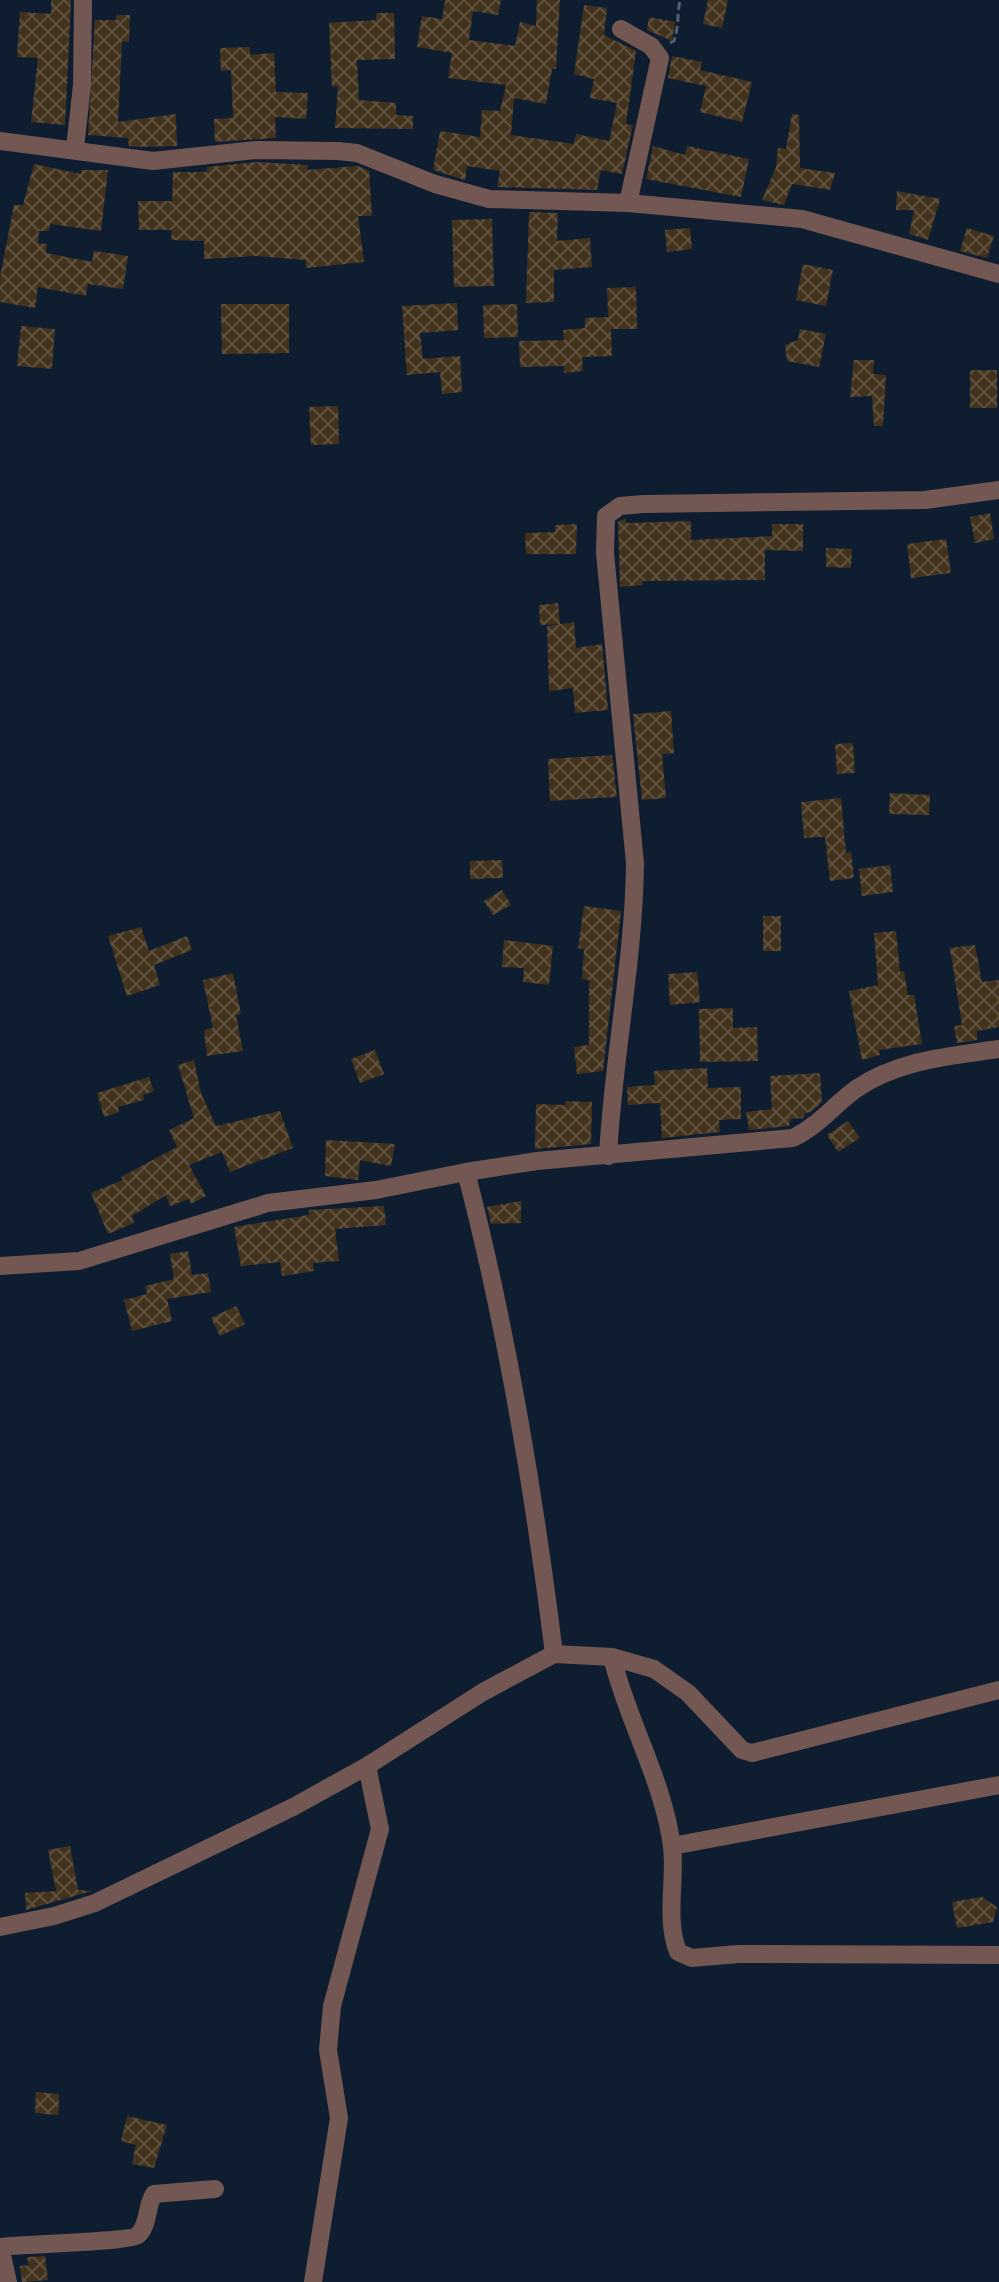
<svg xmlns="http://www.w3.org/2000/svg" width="999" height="2282" font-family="'Public Sans',sans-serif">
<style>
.building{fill:url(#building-cross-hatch)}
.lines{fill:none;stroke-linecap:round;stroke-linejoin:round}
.path{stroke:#525f6f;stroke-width:3;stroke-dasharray:8 4;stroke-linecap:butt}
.minor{stroke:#725753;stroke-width:18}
</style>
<defs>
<pattern id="building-cross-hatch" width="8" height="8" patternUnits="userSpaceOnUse" patternTransform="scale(2)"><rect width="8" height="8" fill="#43331d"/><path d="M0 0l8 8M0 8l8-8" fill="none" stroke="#5e513f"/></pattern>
</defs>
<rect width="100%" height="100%" fill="#0e1d2f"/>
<path class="building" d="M51,0h20l-6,125 -34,-3 7,-64 -21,-1 3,-45 31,2z
M445,0h56l-3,15 -25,-4 -4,29 46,6 5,-24 16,4 1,-26h23l-4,69h-4l-6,35 -32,-6 -3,37 63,9 2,-10 33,7 8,-38 -27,-5 4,-19 -20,-5 10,-69 23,3 -3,27 32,16 -10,73 7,1 -11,49 -21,-4 -4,20 -100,-3 3,-16 -33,-5 -2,14 -32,-10 7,-39 40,6 2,-27 18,1 6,-26 -58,-7 4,-25 -35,-6 5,-31 20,3z
M708,0h20l-6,28 -19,-4z
M376,13h18l1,46 -38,1 2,40 37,3v12l17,1v13l-78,-1 3,-42 -6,1 -3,-64 47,-3z
M116,15h14l-1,27 -7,-1 -4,81 58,-8 1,32 -39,1 -9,-1 -1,-8 -40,-3 7,-115h21z
M649,17l26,5 -3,19 -25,-11z
M250,47v8l24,-2 2,39 32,1 -2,26 -31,-2 1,21 -61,4 -1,-23 19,-1 -2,-48 -10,1 -1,-23z
M672,56l30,6 -2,8 52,12 -10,40 -42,-10 6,-26 -38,-8z
M792,114l7,1 1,53 35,5 -5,17 -38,-6 -8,21 -22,-5 14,-33 2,-19 8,1z
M653,146l32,9 2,-9 62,13 -8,38 -95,-18z
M257,162l51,3 -1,5 51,-4 11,5 3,45h-14l6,46 -58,6 -1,-8 -49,-4 -52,3v-18l-33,-1 1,-10h-33l-1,-29h34l1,-29h34v-5z
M34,164l47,10v-4h27l-7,61 -51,-7 -1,7h-10l-1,12 9,1 -1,9 46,9 2,-11 34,5 -5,33 -35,-5 -2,12 -48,-9 -3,21 -35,-6v-25l14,-72h9z
M897,191l43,8 -12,41 -19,-6 5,-24h-18z
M529,212l29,1 -1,28 33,-3 2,29 -38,3v32l-28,1z
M492,219l2,67 -40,1 -2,-67z
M690,228l2,21 -25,3 -2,-22z
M967,228l27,8 -7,22 -27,-7z
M803,264l30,6 -7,36 -30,-6z
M636,287l1,42h-26l1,27 -30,1 1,14 -19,2v-7l-44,1 -1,-26 45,-1 -1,-10 22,-2v-10l23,-1 -1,-29z
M457,303l1,27 -38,3 3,26 37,-3 2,36 -20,2 -2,-22 -33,3 -5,-69z
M221,304h68v49l-67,1z
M517,304l1,33 -34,1 -1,-33z
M21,326l34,3 -3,40 -35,-3z
M800,329l26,5 -7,33 -32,-6 -2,-16 13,-5z
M854,360h20l-1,14 13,1 -3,51h-9l-2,-30 -22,1z
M970,370h27v38h-27z
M338,406l1,38 -28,1 -2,-38z
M990,513l4,26 -19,4 -5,-26z
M626,518v5l65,-2v19l81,-4v-12h31v27l-38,-1v30l-123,1 1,4 -23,2 -2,-65z
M577,524l-1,30h-50l-1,-21 30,-1v-7z
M946,539l5,34 -40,5 -4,-34z
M826,548l26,1 -1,19 -25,-1z
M558,603l2,21 -20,1 -1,-20z
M574,622l2,26 26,-4 6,66 -33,3 -2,-25 -24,3 -2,-65z
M671,711l3,42 -12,1 4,44 -24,2 -9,-86z
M853,743l2,30 -18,1 -2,-30z
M612,755l5,42 -67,4 -2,-42z
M890,793l40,2 -1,20 -40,-1z
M841,798l5,55 5,-1 3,26 -24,3 -5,-44 -21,1 -3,-36z
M502,860l1,18 -33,1v-18z
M890,865l3,27 -31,4 -3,-27z
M502,890l9,15 -18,10 -9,-14z
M584,906l37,5 -18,160 -26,3 -3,-27 15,-2v-65l-7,-1 2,-30 -6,-1z
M763,916h18v35h-18z
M141,927l8,24 38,-15 5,14 -38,15 6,20 -33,11 -19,-60z
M896,931l4,41 4,-1 4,24h6l8,49 -43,6 1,5 -18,5 -13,-69 29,-6 -4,-52z
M504,940l49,6 -4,39 -26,-3 1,-14 -22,-1z
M975,945l7,37 17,-2v47l-22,4v9l-20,3 -3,-17 8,-1 -12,-77z
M697,972l3,30 -30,3 -2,-31z
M233,973l8,41 -5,1 7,36 -36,5 -3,-26 9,-2 -10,-48z
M733,1008v20l24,-1 1,34 -58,1 -1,-53z
M375,1050l9,24 -24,9 -9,-24z
M194,1060l7,33 15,33 64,-15 13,37 -63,24 -8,-20 -33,13 17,31 -15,8 -2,-5 -19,7 -4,-11 -34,21 2,7 -26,11 -17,-41 32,-13 -2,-3 56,-30 -8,-17 25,-12 -16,-53z
M707,1068l1,20 33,-1v32l-22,1 1,12 -58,6 -2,-35 -32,2 -1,-18 28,-2 -1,-14z
M820,1073l2,29 -11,10 -6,1 -2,5 -12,1 -2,7 -40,4 -3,-18 26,-3 -2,-33z
M149,1077l5,14 -11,4 1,5 -26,7 1,5 -15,5 -7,-24z
M566,1101l26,1 -1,42 -56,5 1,-45 29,1z
M848,1121l12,17 -22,14 -11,-17z
M326,1140l69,4 -4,22 -31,-6 -2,20 -33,-4z
M521,1201v22l-30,1 -4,-17z
M384,1206l2,19 -51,4 4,32 -26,2 1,8 -32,5 -2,-14 -39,4 -7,-39 75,-12v-5z
M188,1251l4,24 16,-2 3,19 -44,7 5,22 -40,10 -8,-31 23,-6 -2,-8 29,-7 -4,-25z
M236,1306l9,18 -25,12 -9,-18z
M70,1846l8,44 14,1 -66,19 -1,-17 31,-2 -8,-41z
M982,1897l15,10 -4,15 -36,6 -5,-26z
M36,2092l23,2 -1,21 -23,-2z
M127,2116l40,9 -13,43 -22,-4 4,-19 -15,-4z
M45,2256l3,24 -26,2 -2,-16 9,-1 -2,-8z"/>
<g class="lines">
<path class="path" d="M670,43l4,-2c5,-15 3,-26 6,-41"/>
<path class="minor" d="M621,29l30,17 9,12 -32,145
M0,141l153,20 103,-11 82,1 19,2 78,31 54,15 139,4 174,16 197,55
M75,148l7,-63 1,-85
M608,1156c5,-98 26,-195 27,-293l-30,-310 1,-37 14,-10 23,-2 282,-4 74,-10
M0,1266l79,-5 189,-58 108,-13 90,-18
M554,1654c-20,-162 -47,-325 -88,-482l71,-11 256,-23c25,-12 41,-33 63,-49 42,-29 94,-33 143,-40
M612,1657c15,63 52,125 60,190 4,34 -7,72 6,105l14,6 46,-4 261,1
M672,1846l327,-61
M0,1927l54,-11 41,-13 200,-97 72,-40
M0,2247c21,-3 130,-5 138,-12 11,-10 8,-29 16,-41l61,-5
M0,2247l8,35
M313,2282l26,-164 -11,-68 4,-44 48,-177 -13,-63 116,-74 71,-38 58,3 42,12 34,24 54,57 10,3 247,-63"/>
</g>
</svg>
